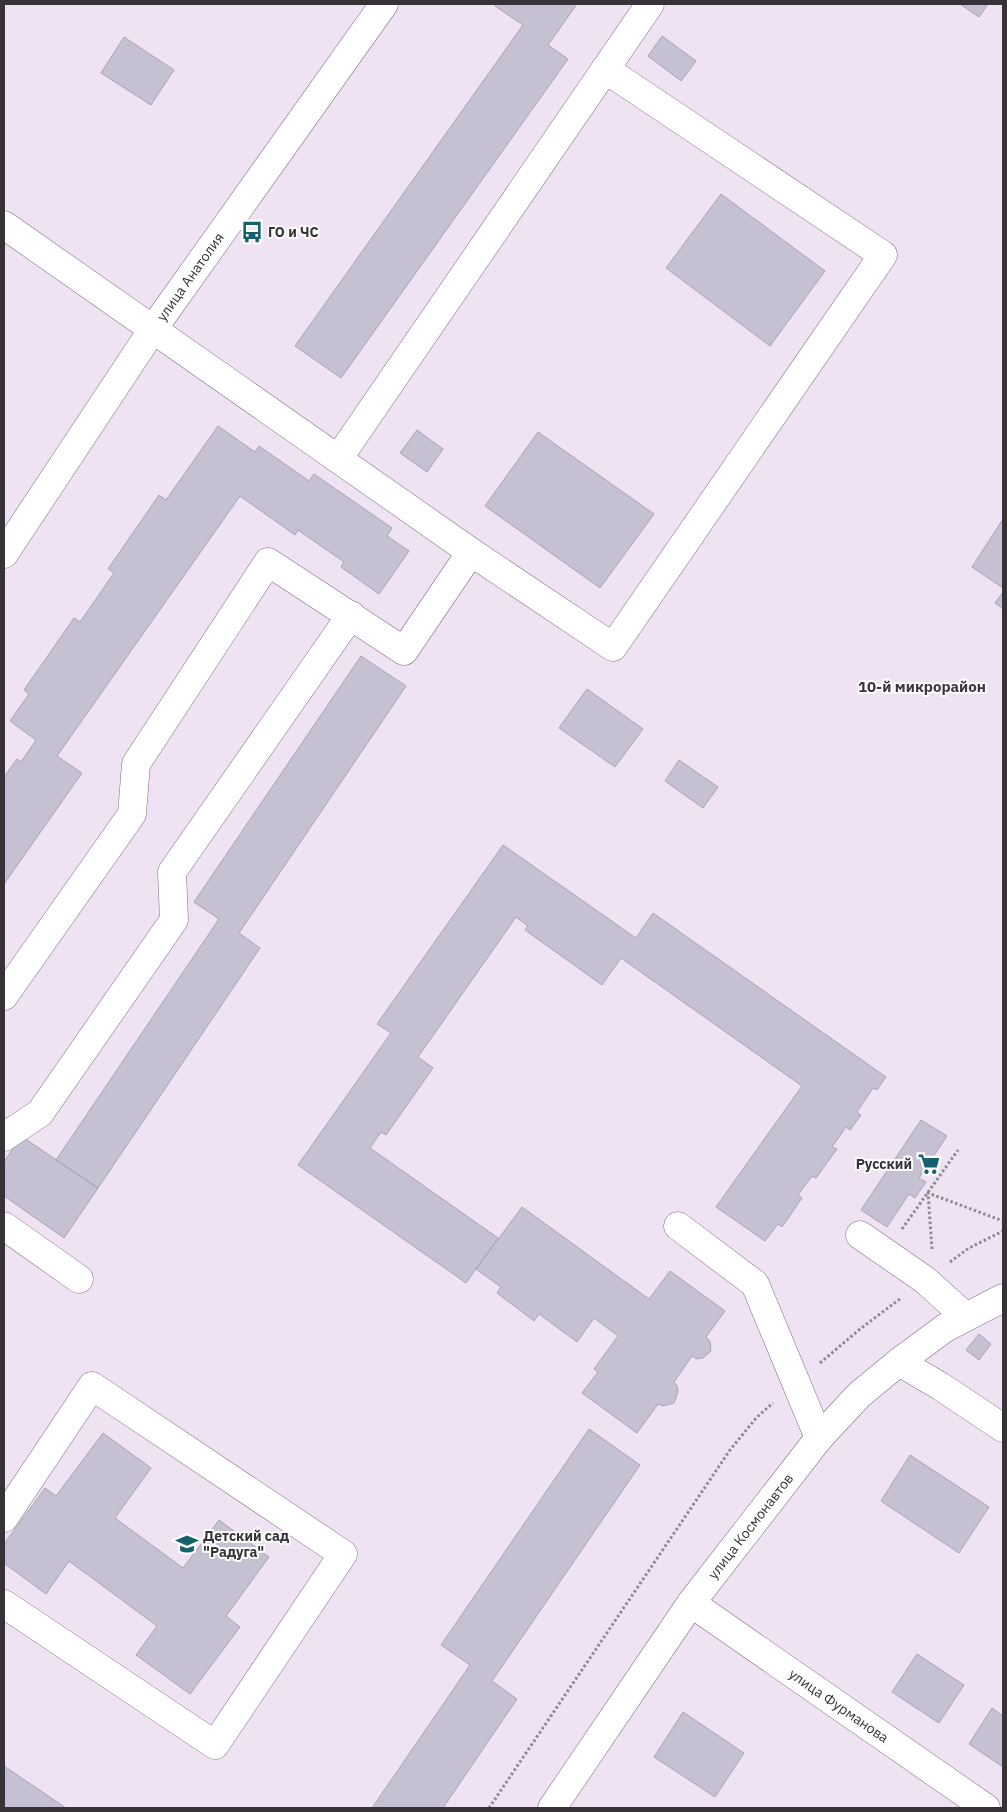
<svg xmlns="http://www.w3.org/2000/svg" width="1007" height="1812" font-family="'IBM Plex Sans',sans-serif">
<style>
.building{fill:#c5c1d3;stroke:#a8a4b5}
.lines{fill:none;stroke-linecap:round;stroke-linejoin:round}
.minor-casing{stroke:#7b717f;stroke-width:29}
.path{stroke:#8f8792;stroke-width:3;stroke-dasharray:2.5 2.5;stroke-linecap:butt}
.minor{stroke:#fff;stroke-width:28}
.labels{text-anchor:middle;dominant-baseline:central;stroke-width:4;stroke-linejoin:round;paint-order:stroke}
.poi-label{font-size:14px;font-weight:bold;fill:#363238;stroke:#fff;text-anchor:start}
.street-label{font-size:14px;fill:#363238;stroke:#fff}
.neighbourhood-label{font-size:15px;font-weight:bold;fill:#3e3542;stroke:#fff}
</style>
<rect width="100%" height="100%" fill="#efe3f3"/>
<path class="building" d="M497,4h80l-29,41 20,14 -227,319 -46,-32 228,-321 -28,-19z
M960,4h28l-9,13z
M662,36l34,25 -15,20 -33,-25z
M124,37l50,33 -23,35 -50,-32z
M721,194l104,77 -55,75 -104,-78z
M218,426l37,26 4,-6 50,35 5,-7 78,54 -5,8 22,15 -30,43 -38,-27 3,-5 -46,-32 -3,5 -55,-39 -183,260 25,17 -78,111v-107l13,-18 4,3 15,-22 -26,-19 19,-27 -5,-4 50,-72 6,4 34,-49 -6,-4 51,-74 7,5z
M417,430l26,19 -16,23 -27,-19z
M538,432l116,82 -54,74 -115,-82z
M1003,519v69l-31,-21z
M1003,592v17l-8,-6z
M361,656l45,30 -167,247 21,15 -162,240 -42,-28 163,-241 -25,-17z
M587,689l56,40 -28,38 -56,-39z
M679,760l39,27 -15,21 -38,-27z
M503,845l133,93 17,-25 233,164 -9,13 -4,-2 -16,24 4,3 -11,15 -4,-3 -14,20 5,2 -21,29 -4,-2 -14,19 4,3 -20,29 -4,-3 -13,17 -49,-34 86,-121 -181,-128 -19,27 -77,-55 3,-4 -12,-9 -98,140 15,11 -47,67 -5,-3 -11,16 128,90 -32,45 -168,-118 93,-132 -14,-9z
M921,1120l26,16 -28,42 7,4 -11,16 -6,-4 -22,33 -26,-17z
M21,1136l77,52 -34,50 -60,-42v-34z
M522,1207l127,92 21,-28 55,40 -19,26 4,4 1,10 -8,7 -6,1 -5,-3 -18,26 3,4 1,6 -4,11 -11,3 -5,-2 -21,29 -55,-40 16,-21 -4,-3 24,-33 -24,-18 -17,24 -38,-28 -5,7 -37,-28 4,-6 -25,-18z
M979,1334l12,10 -12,16 -13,-10z
M589,1429l51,36 -148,216 25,18 -74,109h-71l98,-143 -29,-20z
M103,1433l48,35 -36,50 68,50 36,-48 50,37 -43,59 14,11 -50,67 -54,-39 21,-29 -88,-65 -23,33 -42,-31v-19l41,-56 11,8z
M910,1455l79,52 -30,46 -78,-52z
M917,1654l47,31 -25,38 -47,-31z
M992,1708l11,8v51l-34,-23z
M683,1712l61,41 -29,44 -61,-40z
M4,1766l62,42h-62z"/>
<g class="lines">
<g class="minor-casing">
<g id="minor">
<path d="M4,225l467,327 142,95 270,-392 -278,-186"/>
<path d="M338,459l312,-455"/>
<path id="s1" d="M4,554l149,-225 231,-325"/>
<path d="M4,996l128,-182 4,-50 132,-202 136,89 67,-99"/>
<path d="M4,1137l36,-24 134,-193 -2,-48 179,-257"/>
<path d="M4,1226l75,53"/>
<path d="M678,1226l77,58 64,154"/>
<path d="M860,1235l65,45 41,37"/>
<path d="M899,1362l41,24 63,42"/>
<path d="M4,1518l88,-132 251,168 -128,191 -211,-141"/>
<path id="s2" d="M691,1603l295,205"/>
<path id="s3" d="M552,1808l139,-205 128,-165 40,-43 40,-33 46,-34 58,-30"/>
</g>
</g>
<path class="path" d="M902,1229l56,-79
M932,1249l-4,-56 75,28
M950,1262l19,-14 34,-17
M820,1363l40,-34 41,-31
M489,1808l241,-358 27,-33 16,-14"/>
<use href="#minor" class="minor"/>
</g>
<defs>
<g id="bus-bare" transform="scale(1.725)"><path d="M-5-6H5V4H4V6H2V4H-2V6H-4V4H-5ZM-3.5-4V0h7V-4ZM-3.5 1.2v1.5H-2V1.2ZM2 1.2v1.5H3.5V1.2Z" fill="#16616e" stroke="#fff" stroke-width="2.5" paint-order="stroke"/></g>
<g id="supermarket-bare" transform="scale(1.725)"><path d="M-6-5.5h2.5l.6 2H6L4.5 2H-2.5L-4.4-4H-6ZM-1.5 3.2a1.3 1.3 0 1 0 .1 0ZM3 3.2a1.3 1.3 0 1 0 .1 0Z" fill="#16616e" stroke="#fff" stroke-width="2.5" paint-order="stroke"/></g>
<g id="school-bare" transform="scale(1.725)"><path d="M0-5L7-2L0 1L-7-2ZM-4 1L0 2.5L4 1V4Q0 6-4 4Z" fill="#16616e" stroke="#fff" stroke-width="2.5" paint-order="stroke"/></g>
</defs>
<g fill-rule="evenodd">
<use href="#bus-bare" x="252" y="232"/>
<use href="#supermarket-bare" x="929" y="1164"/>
<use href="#school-bare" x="187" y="1544"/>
</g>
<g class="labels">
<g class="poi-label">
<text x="268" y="232">ГО и ЧС</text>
<text x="912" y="1164" text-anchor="end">Русский</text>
<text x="203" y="1536">Детский сад<tspan x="203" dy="16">"Радуга"</tspan></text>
</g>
<g class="street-label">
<text stroke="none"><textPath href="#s1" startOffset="334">улица Анатолия</textPath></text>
<text stroke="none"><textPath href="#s3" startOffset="345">улица Космонавтов</textPath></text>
<text stroke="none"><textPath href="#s2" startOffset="180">улица Фурманова</textPath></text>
</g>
<g class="neighbourhood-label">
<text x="922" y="686">10-й микрорайон</text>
</g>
</g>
<rect width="1007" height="1812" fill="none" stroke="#363238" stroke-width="10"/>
</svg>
